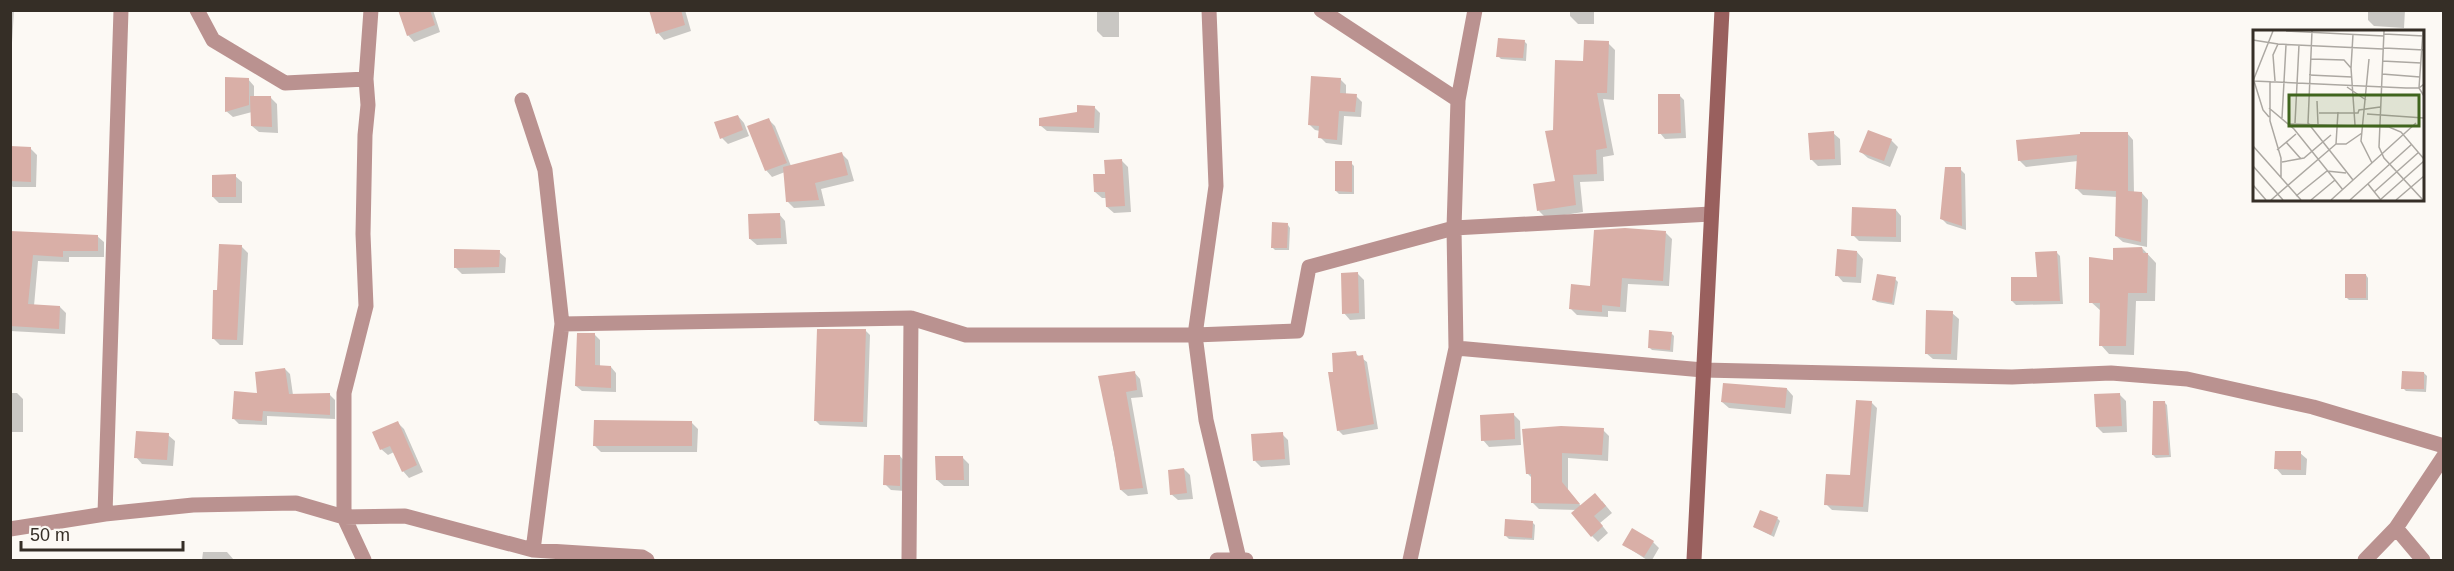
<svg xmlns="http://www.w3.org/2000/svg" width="2454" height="571" font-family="Arial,sans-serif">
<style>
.shadow{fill:#0003}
.building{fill:#d9afa7}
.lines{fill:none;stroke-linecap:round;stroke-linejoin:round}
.street{stroke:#ba9290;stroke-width:15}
.secondary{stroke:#99605e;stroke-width:15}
.inset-road{fill:none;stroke:#aca8a2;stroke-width:1.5}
.view{fill:#40651e;fill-opacity:0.15;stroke:#40651e;stroke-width:3}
.inset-edge{fill:none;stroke:#352e26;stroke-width:3}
</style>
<rect width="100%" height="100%" fill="#fcf9f4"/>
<path class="shadow" d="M10,10h4l-2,33h-2z
M400,10h33l7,22 -26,10 -6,-7z
M651,10h34l6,21 -27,9 -6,-7z
M1097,10h22v27h-16l-6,-6z
M1570,10h24v14h-16l-8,-8z
M2368,10h37l-1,18 -30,-2 -6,-6z
M1524,41l3,3 -1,17 -25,-2 -3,-3z
M1608,43l7,7 -1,50 -11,-1 11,56 -11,2 1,24 -24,1 3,30 -37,6 -7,-7 18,-29 28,-120z
M248,79l6,7v12h17l6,6 1,29 -19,-1 -7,-6v-14l-19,5 -7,-6z
M1340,79l6,6v10l10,1 6,6 -1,15 -17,-1 -2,29 -16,-2 -6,-6v-6l-5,-1 -6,-6z
M1679,95l5,5 2,38 -21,1 -5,-6z
M1094,107l6,6 -1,20 -52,-2 -6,-5z
M738,116l6,7 5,13 -21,8 -6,-6z
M769,120l6,6 16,40 51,-12 6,6 6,21 -33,8 4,17 -31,2 -6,-6 -3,-30 -13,5 -6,-7z
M1833,133l7,6 1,26 -23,1 -7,-7z
M2127,133l6,7 1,53h8l6,7 -1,47 -24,-5 -7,-6 1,-39 -34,-2 -6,-6 1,-28 -52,6 -7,-7 63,-25z
M1891,140l7,7 -8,20 -22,-9 -7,-6z
M10,148h20l7,7 -1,32h-23l-3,-2z
M1122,161l6,6 3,45 -17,1 -7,-6v-9h-5l-7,-6 12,-17z
M1351,163l3,3v28h-15l-3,-3z
M1960,169l5,5 1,56 -19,-6 -6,-6z
M235,176l7,6v21h-23l-6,-6z
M1896,210l5,6v26l-42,-1 -6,-6z
M779,214l6,7 2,23 -30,1 -7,-6z
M1288,225l2,3 -1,22h-14l-3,-3z
M10,232l87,4 7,6v15h-35v5l-31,-1 -4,45 26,1 6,6 -1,21 -55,-3z
M1666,233l6,6 -3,47 -41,-2 -2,28 -18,-1v6l-31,-2 -6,-6z
M241,246l7,7 -5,92h-23l-7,-7 6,-46z
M2142,248l14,15 -1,38h-19l-2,54 -25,-1 -8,-9v-34l-10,-9 24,-40z
M499,252l7,6 -1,15 -43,1 -7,-7z
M1857,252l6,7 -2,24 -18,-1 -6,-7z
M2056,252l4,4 3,48 -47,1 -4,-4 26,-23z
M1358,274l6,6 1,39 -15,1 -6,-7z
M2366,275l2,3v22h-19l-3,-3z
M1895,279l3,3 -4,23 -17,-3 -3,-3z
M1952,313l7,6 -2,41 -24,-1 -7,-6z
M865,330l5,5 -3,92 -47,-2 -5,-5z
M1672,334l2,2 -1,16 -21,-2 -3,-3z
M595,335l5,5v27h11l5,6v19l-34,-1 -6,-5z
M1355,353l12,9 11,67 -35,6 -5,-5 -3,-56z
M285,369l5,5 3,21h37l5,5v19l-68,-3v9l-28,-1 -5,-5z
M1134,372l6,7 3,18 -12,1 17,96 -20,2 -7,-6 -21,-113z
M2424,373l3,3 -1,16 -20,-1 -3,-3z
M10,384l2,9h5l6,6v33h-13z
M1787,389l6,7 -2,18 -62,-6 -7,-6z
M2119,394l7,7 1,31 -24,1 -6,-6z
M1871,402l6,6 -9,104 -36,-2 -6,-6 26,-28z
M2164,402l3,3 4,52 -15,1 -3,-3z
M1514,415l6,6 1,24 -32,2 -6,-7z
M691,422l7,7 -1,23h-96l-6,-6z
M398,423l6,6 19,43 -14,6 -6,-7 -9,-19 -6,3 -7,-6z
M1524,430h79l6,6 -1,25 -40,-3v32l13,16 21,-5 10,12 -12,10 8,10 -10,9 -6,-6 -15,-26 -38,-1 -7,-7 1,-23 -5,-5z
M1282,434l6,6 2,25 -29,2 -6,-6z
M168,435l7,6 -2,25 -31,-2 -6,-7z
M2300,453l7,6 -1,16h-24l-6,-7z
M900,456l5,6v29l-14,-1 -6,-6z
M962,457l7,7v22h-25l-7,-6z
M1184,469l6,6 3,24 -15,1 -7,-6z
M1777,518l3,3 -6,16 -20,-10z
M1532,522l3,3 -1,15 -25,-1 -3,-3z
M1653,542l6,6 -7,12h-5l-23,-15z
M203,552h24l7,8h-32z"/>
<path class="building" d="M398,10h32l5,15 -28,11z
M649,10h32l4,15 -29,9z
M1498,38l27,2 -2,18 -27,-1z
M1584,40l25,1 -2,52h-10l10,55 -11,2 1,24 -24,1 3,30 -39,6 -4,-27 22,-3 -10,-50 8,-1 2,-70 28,1z
M1311,76l30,2 -1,15 17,1 -2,18 -16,-1 -2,29 -19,-2 1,-12 -11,-1z
M225,77l24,1v27l-24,7z
M1658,94h22l1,39 -23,1z
M250,96h21l1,31 -21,-1z
M1077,105l18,1 -1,22 -55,-2v-8l38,-6z
M738,115l5,15 -23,9 -6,-17z
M769,118l18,45 -22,8 -18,-45z
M1868,130l24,9 -8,22 -25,-9z
M1834,131l1,28 -25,1 -2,-27z
M2080,132h48v59l14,1 -1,50 -26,-6 1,-45 -41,-2 2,-34 -59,6 -2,-21 64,-6z
M10,146l21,1v35l-21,-1z
M842,152l6,23 -33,8 4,17 -33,2 -3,-35z
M1122,159l3,47 -19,1 -1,-15h-11l-1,-18h12l-1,-14z
M1335,161h17v31l-17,-1z
M1945,167h16l1,59 -22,-7z
M236,174v23h-24v-22z
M1852,207l44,2v28l-45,-1z
M780,213l1,25 -32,1 -1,-25z
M1272,222l16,1 -1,25h-16z
M1625,228l41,3 -3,50 -41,-3 -2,29 -18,-2v7l-33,-3 2,-25 19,2 4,-56z
M10,231l88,4v16h-35v6l-30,-2 -5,49 32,2 -1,23 -49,-3z
M219,244l23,1 -5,95 -25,-1 1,-49h4z
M2142,247l1,6h5l-1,40h-19l-2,53h-27l1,-43h-11v-46l24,3v-12z
M454,249l46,1 -1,17 -45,1z
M1837,249l20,2 -1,26 -21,-1z
M2057,251l3,50h-49v-24h26l-2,-25z
M1358,272l1,41 -17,1 -1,-41z
M1877,274l19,3 -4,26 -20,-3z
M2345,274h21v24h-21z
M1926,310l27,1 -2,43h-26z
M817,329h49l-3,93 -49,-1z
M1649,330l23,2 -2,18 -22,-2z
M577,333h18v32l16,1v22l-36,-2z
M1356,351l1,5 6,-1 11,69 -37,7 -9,-59h5l-1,-19z
M285,368l4,26 41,-1v22l-67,-4 -1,10 -30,-2 2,-28 23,2 -2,-21z
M1135,371l2,19 -11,2 17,96 -23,2 -6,-38 -16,-76z
M2402,371l22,1v17h-23z
M1723,383l64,5 -2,20 -64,-6z
M2120,393l2,33 -26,1 -2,-33z
M1856,400l16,1 -9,106 -39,-2 2,-31 24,1z
M2153,401h12l4,54h-17z
M1514,413l1,26 -34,2 -1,-26z
M594,420l98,1v25h-99z
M398,421l19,44 -15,7 -12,-26 -10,4 -8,-18z
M1561,426l43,2 -2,27 -40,-2v29l18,22 -49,-1v-29h-5l-4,-45z
M136,431l33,2 -2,27 -33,-2z
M1283,432l2,27 -32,2 -2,-27z
M2275,451h26v19l-27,-1z
M884,455h16v31l-17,-1z
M935,456h28l1,24h-28z
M1184,468l3,25 -17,2 -2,-25z
M1595,493l11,13 -12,10 9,10 -12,11 -20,-24z
M1760,510l18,7 -7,18 -18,-8z
M1505,519l28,2 -1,17 -28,-2z
M1632,528l22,13 -10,16 -22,-12z"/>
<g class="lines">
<path class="street" d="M197,10l16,30 72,43 81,-4
M1209,10l7,176 -21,149 11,85 33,139
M1321,10l137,90
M522,100l23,70 17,154 -29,226
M562,324l349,-6 55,17h229l102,-4 12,-64 145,-39 257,-14
M1456,348l247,22 309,7 99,-4 76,6 126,28 131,39
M105,514l16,-504
M10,529l95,-15 88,-9 103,-2 48,14 61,-1 128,34 109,7 5,3
M364,560l-20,-43v-124l22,-87 -3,-72 2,-99 3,-30 -2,-26 5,-69
M909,560l2,-242
M1217,560h29
M1410,560l46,-212 -2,-120 4,-128 17,-90
M2365,560l31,-32
M2423,560l-27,-32 48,-72"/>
<path class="secondary" d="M1694,560l28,-550"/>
</g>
<g transform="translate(2253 30)">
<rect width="171" height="171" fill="#fcf9f4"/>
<path class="inset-road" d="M33,1l98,5M59,1l-4,92 45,57M131,1l-5,116 5,11 39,42M170,1l-4,57 5,8M131,4l40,2M0,10l25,4M131,18l40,2M58,29l33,1 7,8 4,57M116,29l-8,82 11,22M129,31l39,2M98,38l2,-34M129,44l38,3M56,45l43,2M0,51l153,7h13l5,-4M0,51l20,-50M1,51l9,29 6,7M17,51v40l11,37v20M22,51l-2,-26 5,-11 105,5M94,57l19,13M64,71l1,23M16,78l25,21 49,61M66,83h39l1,-3 21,-3M114,84l57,4M29,88l4,-73M42,93l4,-78M36,94l100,3 12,5 23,27M33,112l15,17M83,114h10l16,-11M0,116l48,54M24,120l19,-16M29,132l22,-4 27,-23M0,136l30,34M115,154l12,15M0,155l13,15M121,162l45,-40M43,166l31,-25 19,2M18,170l65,-56 2,-32M58,170l24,-20M78,170l85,-77M97,170l62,-56M127,170l44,-39M143,170l28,-24"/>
<path class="view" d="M36,65h130v31h-130z"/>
<rect width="171" height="171" class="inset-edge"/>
</g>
<rect width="2454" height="571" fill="none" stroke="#352e26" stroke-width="24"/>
<path d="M21 541v9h162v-9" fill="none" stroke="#352e26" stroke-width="3"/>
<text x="30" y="541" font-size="18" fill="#352e26" stroke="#fcf9f4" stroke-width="4.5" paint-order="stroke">50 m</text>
</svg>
